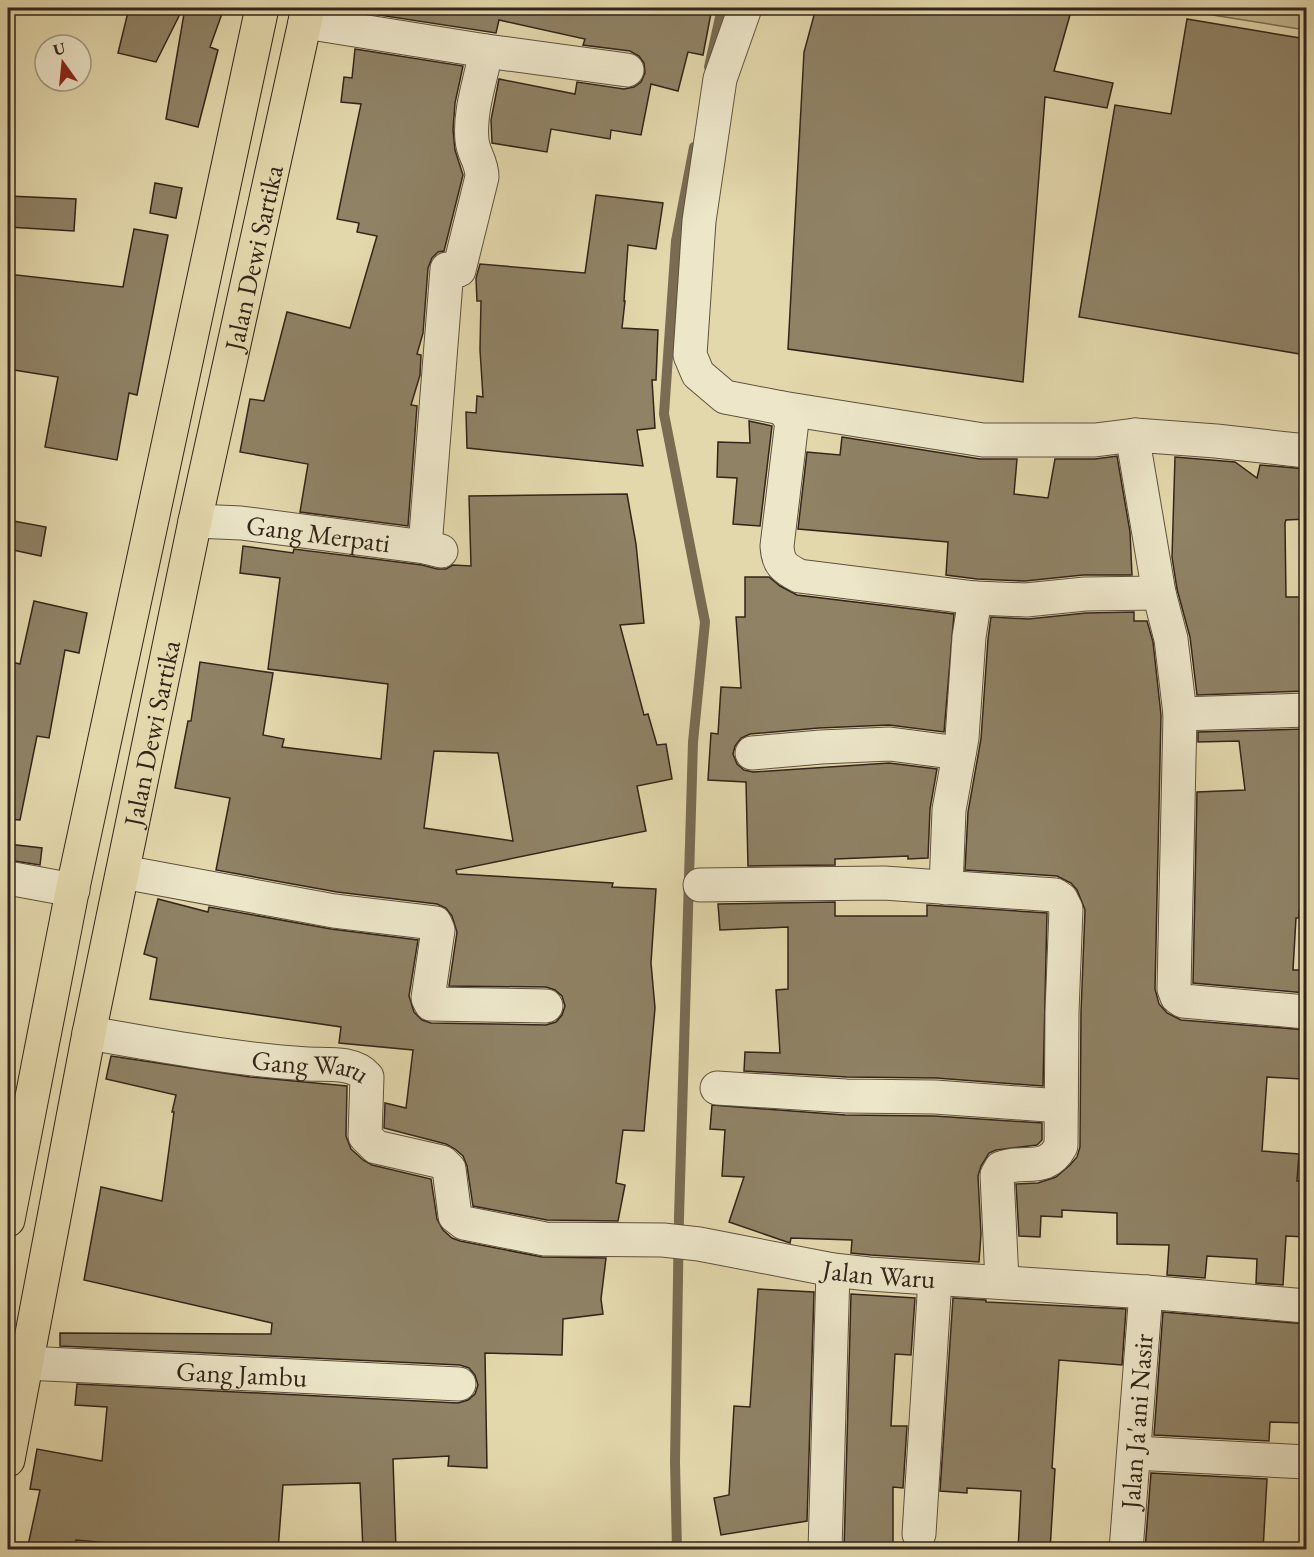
<svg xmlns="http://www.w3.org/2000/svg" width="1314" height="1557" font-family="'EB Garamond',serif">
<style>
.green{fill:#c5ba93;stroke:#7c7056;stroke-width:1.5}
.lines{fill:none;stroke-linecap:round;stroke-linejoin:round}
.stream{stroke:#796c53;stroke-width:10}
.building{fill:#8f8265;stroke:#332519;stroke-width:1.5;fill-rule:evenodd}
.street-casing{stroke:#5f523e;stroke-width:35}
.primary-casing{stroke:#332519;stroke-width:35}
.street{stroke:#ede6c9;stroke-width:33}
.primary{stroke:#e3d8ac;stroke-width:33}
.labels{text-anchor:middle;dominant-baseline:central;stroke-width:4.5;stroke-linejoin:round;paint-order:stroke}
.street-label{font-size:27px;fill:#332519;stroke:#ede6c9}
</style>
<rect width="100%" height="100%" fill="#e3d8ac"/>
<filter id="stains"><feTurbulence type="fractalNoise" baseFrequency=".00333" numOctaves="4"/><feColorMatrix values="0 0 0 0 .2 0 0 0 0 .09 0 0 0 0 .02 0 0 0 .5 -.17"/></filter>
<radialGradient id="worn" r=".72"><stop offset=".6" stop-color="#630" stop-opacity="0"/><stop offset="1" stop-color="#630" stop-opacity=".3"/></radialGradient>
<path class="green" d="M1174,8h132v22l-131,-21z"/>
<g class="lines">
<path class="stream" d="M709,67l13,-59
M677,1550l-2,-88 4,-245 14,-475 12,-120 -41,-208 12,-173 18,-94"/>
</g>
<path class="building" d="M129,8h54l-27,54 -38,-9z
M185,8h39l-14,39 8,3 -20,77 -32,-8z
M360,8h352l-9,47 -15,-3 -10,39 -27,-7 -10,51 -30,-5 -1,9 -59,-10 -4,23 -55,-9 -1,-23 8,-41 76,15 2,-12 47,7 10,-2 7,-5 4,-9 -1,-10 -5,-7 -9,-5 -47,-6 2,-6 -86,-19 -3,13 -137,-21z
M816,8h256l-18,63 59,12 -6,25 -62,-11 -22,285 -235,-33 16,-297z
M1187,19l119,20v316l-227,-38 36,-212 56,9z
M355,49l108,17 -8,37 -2,27 2,20 8,25 -19,76 -6,1 -6,6 -4,10 -5,65 -6,21 4,1 -1,20 -9,30 6,1 -9,120 -108,-14 8,-48 -68,-12 10,-53 14,2 23,-89 63,16 27,-92 -20,-4 2,-9 -22,-4 24,-115 -20,-2 3,-25 8,1z
M155,183l27,5 -6,30 -26,-5z
M596,195l67,8 -7,46 -28,-4 -4,56h1l-3,27 36,2 -2,50h-4l3,48 -18,2 6,36 -176,-18 -1,-36 10,1 1,-17 6,1 -3,-47 1,-49h-4l-1,-23 4,-14 105,9z
M8,196l68,3 -2,32 -66,-4z
M134,229l34,6 -31,160 -8,-2 -12,67 -72,-13 13,-70 -50,-8v-95l115,13z
M749,421l23,5 -12,100 -27,-2 4,-46 -20,-1 1,-35 32,1z
M842,437l138,22h37l-3,35 34,4 7,-39h40l22,-3 13,76 2,43h-49l-58,6 -48,-2 -31,-4 2,-33 -150,-13 9,-77 33,3z
M1175,457l60,5 22,16 3,-13 46,4v50l-20,1 -1,3 1,74h20v94l-109,4 -7,-58 -13,-48 -5,-32z
M627,494l9,50 8,79 -24,2 24,90 4,-1 9,31 9,-1 6,35 -35,7 9,45 -190,39 1,4 156,9 -1,4 44,2 -5,74 4,45 -11,123 -21,-1 -7,53 9,2 -7,36 -71,-1 -74,-14 -6,-40 -4,-10 -8,-7 -9,-5 -62,-16 1,-25 21,5 7,-58 -74,-7 2,-16 -191,-28 7,-41 -13,-4 14,-55 50,13 1,-5 122,22 87,11 -9,56 5,16 8,8 9,3 115,2 10,-3 6,-7 3,-9 -3,-10 -7,-6 -9,-3 -97,-1 8,-54 -5,-16 -6,-8 -9,-4 -100,-12 -121,-22 14,-72 -55,-10 13,-67h3l9,-59 73,11 -10,62 21,4 -2,8 99,12 7,-75 -120,-15 12,-91 -40,-5 3,-27 50,7 1,-4 128,16 15,4h9l7,-4 18,1 -2,-70zM434,751l64,2 15,88 -89,-13z
M8,520l38,7 -5,29 -33,-7z
M745,577h24l11,9 17,9 157,19 -10,118 -55,-7 -70,3 -69,6 -9,4 -6,8 -2,8 4,10 7,6 9,2 136,-9 48,6 -7,40 -2,49 -20,1v-3l-73,3v6l-87,1 -2,-84 -38,-2 3,-47 7,1 3,-47 20,1 -5,-71h9z
M34,601l53,12 -8,40 -14,-3 -16,88 -12,-2 -17,84 -12,-1v-158l12,3z
M1134,612v9h13l6,21 8,73 -6,274 4,15 8,9 14,7 125,10 -4,49 -35,-2 -5,74 37,3 -2,27h9v56l-20,-1 -3,49 -27,-2 1,-24 -50,-3 -2,22 -38,-3 2,-30 -52,-1v-31l-55,-3v7l-21,-1 -1,21 -21,-1 -3,-52 22,-1 18,-6 14,-12 7,-8 3,-10 1,-135 4,-102 -8,-20 -6,-7 -14,-7 -92,-6 3,-58 13,-73 7,-100 3,-22 37,2 58,-6z
M1306,729v182l-7,-1v8h-3l-3,52h13v23l-113,-10 4,-191 48,-2 -6,-49 -41,1v-10z
M8,844l34,4 -2,17 -32,-5z
M835,902v14h92v-11l120,8 -4,173 -107,-8 -89,-1 -103,-6 1,-19 35,1 -4,-63 12,-1v-62l-68,3 -2,-26z
M111,1056l139,21 97,9 -1,50 5,13 12,11 9,5 59,14 6,40 6,11 9,8 8,3 82,16 64,1 -5,41 2,15 -40,5 -1,36 -77,-2 2,115 -39,-2 1,-10 -56,3 3,91h-33l-3,-67 -77,2 -5,65h-113v-2l-89,-8 -2,10h-47l13,-60 -10,-1 7,-40 65,12 5,-54 -32,-2 2,-21 381,19 10,-3 7,-6 3,-9 -3,-10 -6,-7 -9,-3 -400,-19v-13l211,1 1,-11 -188,-43 17,-93 61,14 12,-89h-2l4,-17 -70,-16z
M712,1105l133,10 89,1 108,7v17l-5,5 -41,5 -7,3 -8,13 -3,10 3,58 -2,28 -108,-7 -20,-2 1,-13 -61,-2 -1,5 -61,-21 15,-45 -22,-1 3,-46 -15,-1z
M758,1289l56,3 -7,229 -86,14 -7,-37 15,-3 5,-89 16,1z
M851,1294l64,4 -4,57 -16,-1 -4,72h16l-4,62 -10,-1v63h-49z
M953,1298l33,2v2l140,7 -4,56 -63,-5 -7,108 3,1 -5,81h-32l3,-59 -54,-3v5l-27,-2z
M1163,1312l143,12v99l-36,-1 -1,19 -115,-6z
M1151,1473l116,6 -4,71h-118z"/>
<g class="lines">
<g class="street-casing">
<g id="street">
<path d="M745,8l-25,71 -21,142 -9,134 8,19 27,23 57,11 10,13 -15,125c1,18 7,22 22,30l176,22 51,2 59,-6 74,-1"/>
<path d="M305,22l181,29 141,19"/>
<path d="M782,408l201,32h112l40,-5"/>
<path d="M1306,451l-90,-10 -81,-6 -1,11 25,147 12,46 9,75 -6,275 3,8 6,4 123,11"/>
<path id="s1" d="M195,521l46,2 184,24 16,4"/>
<path d="M425,547l22,-278 12,1 23,-93c0,-16 -9,-23 -10,-37 -3,-29 9,-61 14,-89"/>
<path d="M1180,714l126,-4"/>
<path d="M752,753l69,-6 69,-3 69,9"/>
<path d="M123,872l211,39 101,12 3,7 -10,68 3,6 115,2"/>
<path d="M8,878l65,12"/>
<path d="M700,885l184,-2 171,12 6,4 5,10 -4,103 -1,134c-15,28 -35,13 -60,22l-4,7 5,106"/>
<path d="M946,888l3,-78 13,-72 7,-101 6,-39"/>
<path id="s2" d="M89,1033c73,13 144,26 218,31 19,1 46,-3 60,13l-2,59 11,11 66,15 7,7 6,47 9,7 81,16 118,1 36,4 134,26 36,4 277,18 160,14"/>
<path d="M717,1088l129,8 89,1 126,9"/>
<path id="s3" d="M26,1363l433,21"/>
<path d="M1134,1453l172,9"/>
<path d="M919,1534l16,-255"/>
<path d="M825,1550l8,-280"/>
<path id="s4" d="M1126,1550l20,-258"/>
</g>
</g>
<g class="primary-casing">
<g id="primary">
<path d="M8,1220l64,-328 190,-884"/>
<path id="s5" d="M8,1460l81,-427 106,-512 113,-513"/>
</g>
</g>
<use href="#street" class="street"/>
<use href="#primary" class="primary"/>
</g>
<g class="labels">
<g class="street-label">
<text stroke="none"><textPath href="#s5" startOffset="1227">Jalan Dewi Sartika</textPath></text>
<text stroke="none"><textPath href="#s1" startOffset="124">Gang Merpati</textPath></text>
<text stroke="none"><textPath href="#s5" startOffset="741">Jalan Dewi Sartika</textPath></text>
<text stroke="none"><textPath href="#s2" startOffset="224">Gang Waru</textPath></text>
<text stroke="none"><textPath href="#s2" startOffset="914">Jalan Waru</textPath></text>
<text stroke="none"><textPath href="#s3" startOffset="216">Gang Jambu</textPath></text>
<text stroke="none"><textPath href="#s4" startOffset="129">Jalan Ja'ani Nasir</textPath></text>
</g>
</g>
<rect width="1314" height="1557" fill="none" stroke="#e3d8ac" stroke-width="30"/>
<rect x="9" y="9" width="1296" height="1539" fill="none" stroke="#332519" stroke-width="3"/>
<rect x="15" y="15" width="1284" height="1527" fill="none" stroke="#332519" stroke-width="1.5"/>
<g transform="translate(63 63) rotate(345)"><circle r="28" fill="#ede6c9" stroke="#a39983" stroke-width="1.5"/>
<path d="M0-4.5L10 22L0 15L-10 22Z" fill="#8f2418"/>
<text y="-9" font-size="16" font-weight="bold" text-anchor="middle" fill="#332519">U</text>
</g>
<rect width="100%" height="100%" filter="url(#stains)"/>
<rect width="100%" height="100%" fill="url(#worn)"/>
</svg>
